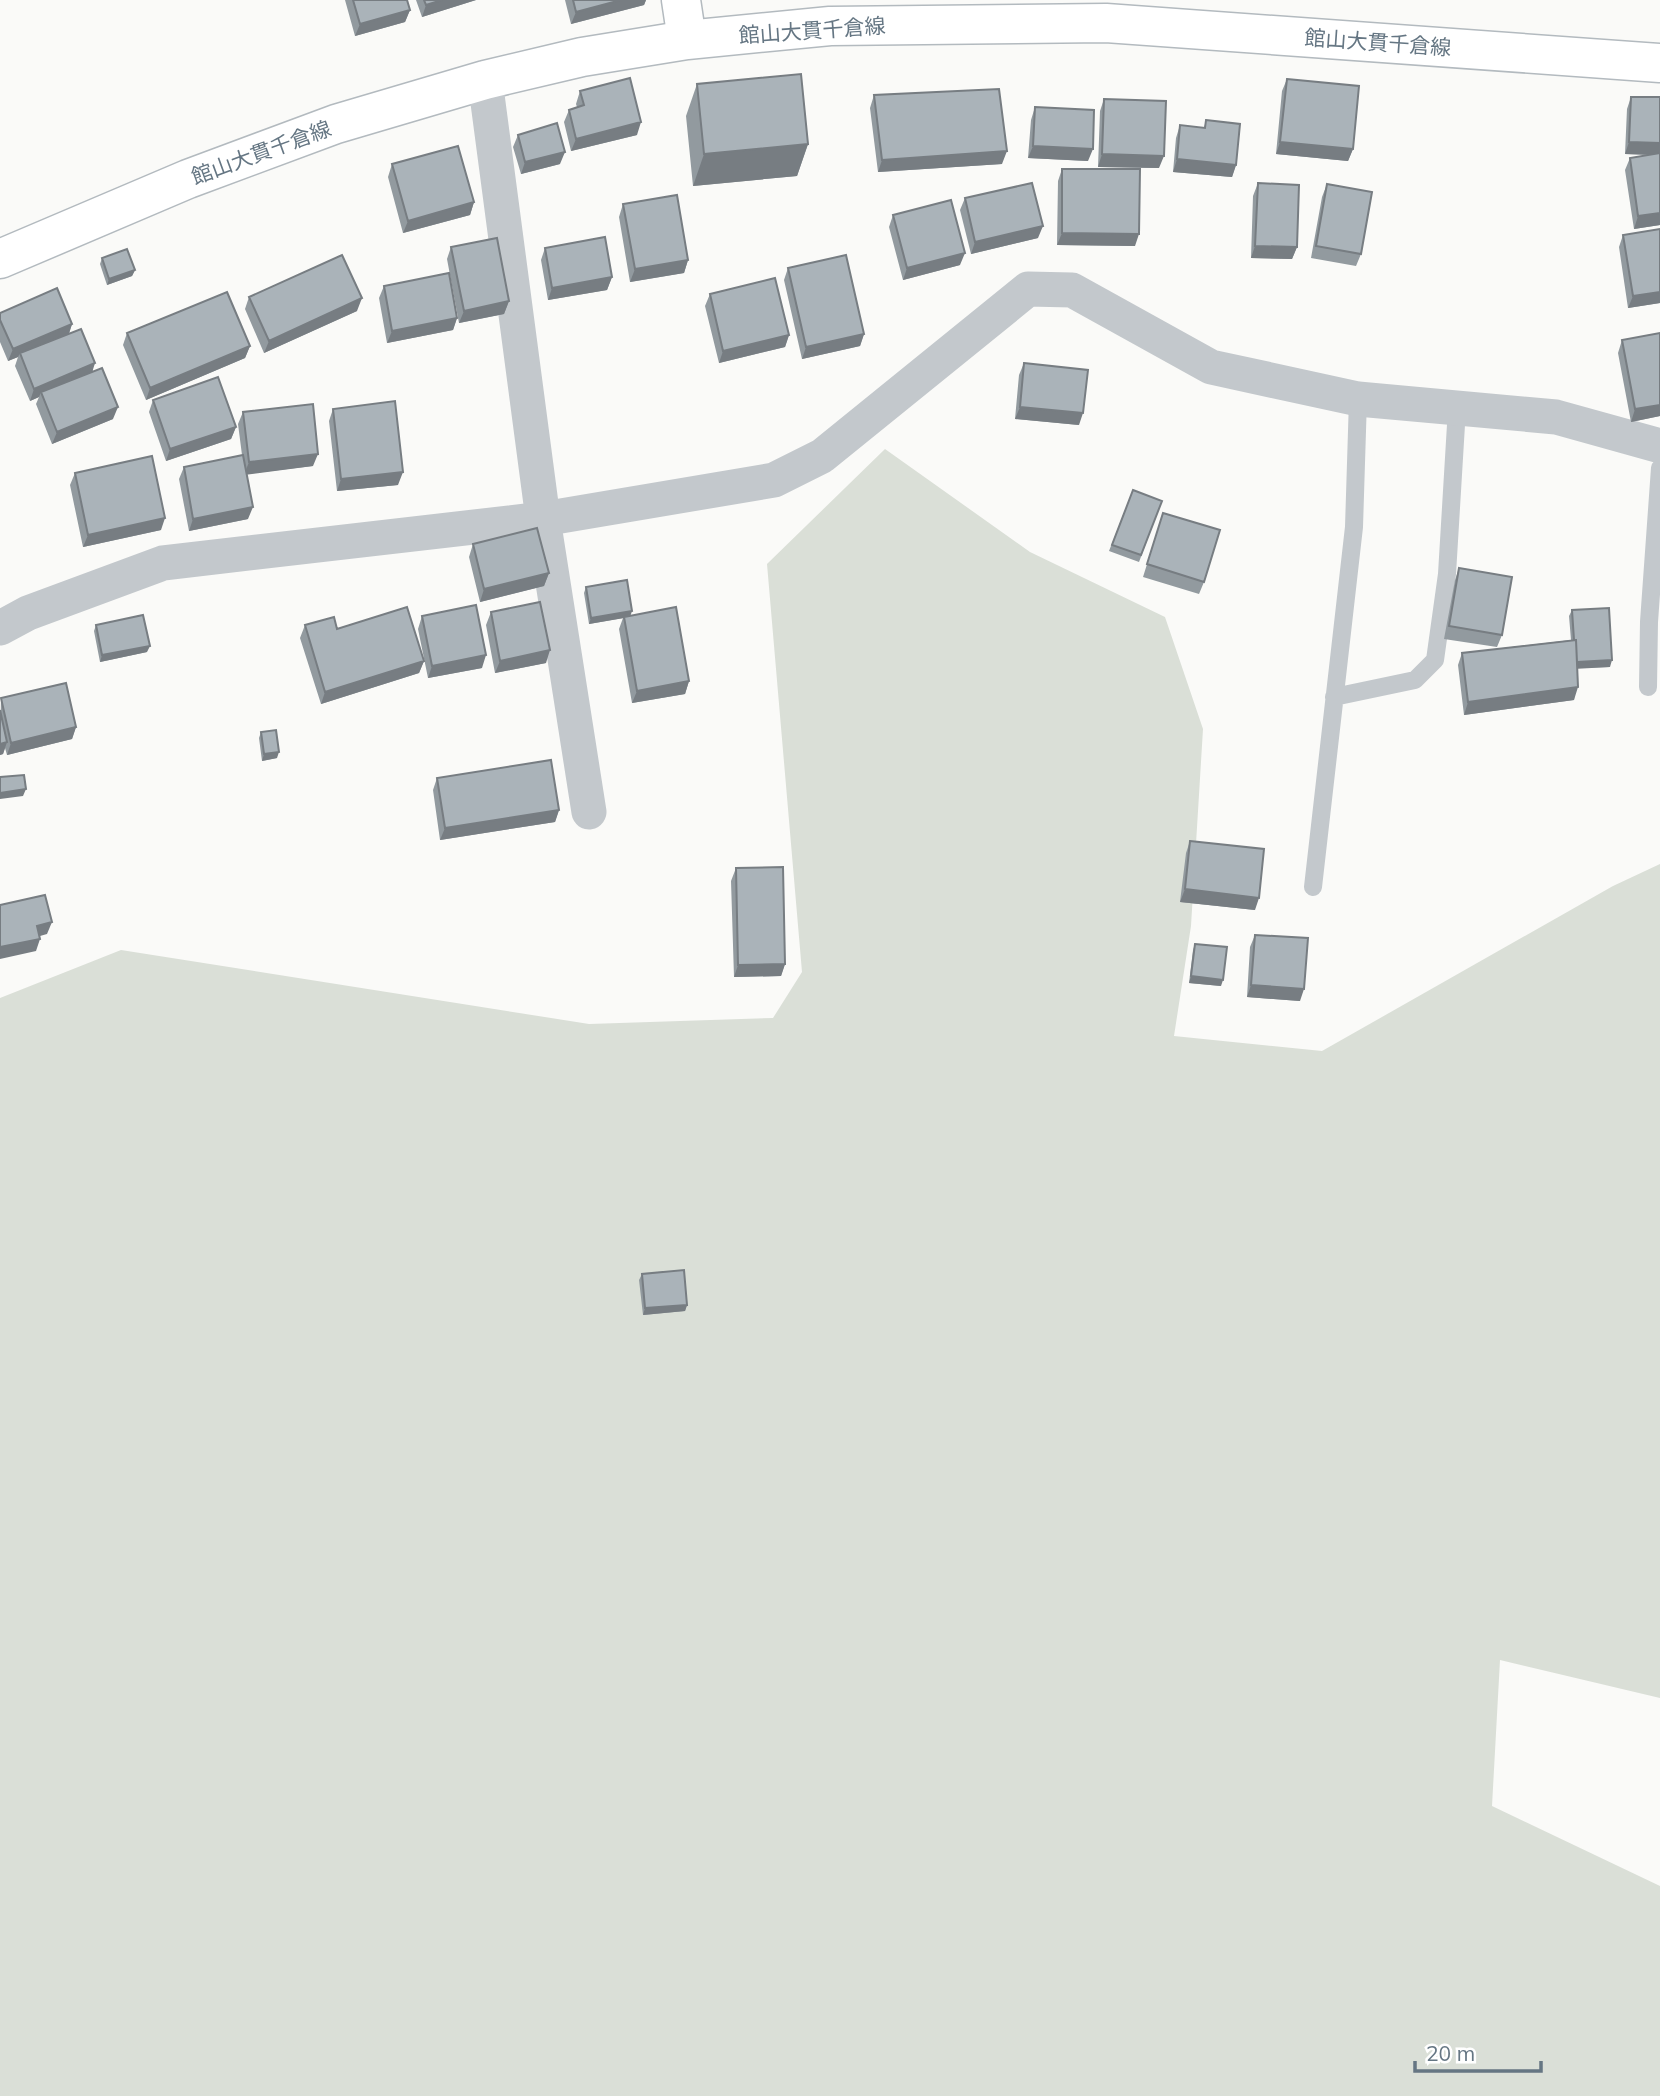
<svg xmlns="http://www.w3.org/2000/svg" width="1660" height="2096" font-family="Mulish,'Noto Sans JP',sans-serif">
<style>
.green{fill:#dadfd7}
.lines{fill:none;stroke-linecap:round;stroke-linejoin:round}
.secondary-casing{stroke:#b3babf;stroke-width:41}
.lane{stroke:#c3c8cc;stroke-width:18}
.street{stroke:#c3c8cc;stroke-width:35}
.secondary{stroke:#fff;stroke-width:38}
.wall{fill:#929a9f}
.shaded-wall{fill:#777d82}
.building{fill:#aab3b9;stroke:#777d82;stroke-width:2}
.labels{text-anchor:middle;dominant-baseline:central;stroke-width:7;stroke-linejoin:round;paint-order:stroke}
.street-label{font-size:21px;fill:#657683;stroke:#fff}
</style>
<rect width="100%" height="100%" fill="#fafaf8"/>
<path class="green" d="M885,449l145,103 135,65 38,112 -12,197 -17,110 148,15 291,-165 47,-22v834l-160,-38 -8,146 168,80v210h-1660v-1098l121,-48 468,74 184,-6 29,-46 -35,-408z"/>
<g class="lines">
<g class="secondary-casing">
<path id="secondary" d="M681,0l6,40
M0,259l188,-80 148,-55 149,-44 97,-23 105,-17 143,-14 276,-3 554,40"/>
</g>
<path class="lane" d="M1648,687l1,-65 11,-154
M1334,697l81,-17 20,-20 12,-86 10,-166
M1313,887l41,-360 4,-128"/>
<path class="street" d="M485,80l58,439 46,293
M0,628l28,-15 135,-50 380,-44 231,-39 48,-24 206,-167 44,1 139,77 147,32 198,18 104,29"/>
<use href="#secondary" class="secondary"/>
</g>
<path class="wall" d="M345,0h62l3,10 -5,12 -50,14z
M416,0h60l-54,17z
M565,0h81l-2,5 -73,19z
M1287,79l66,70 -5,12 -72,-7 6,-63z
M697,84l111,60 -11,32 -104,10 -7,-70z
M580,91l57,44 -66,16 -7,-29 5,-12 8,-3 -1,-3z
M874,95l128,69 -124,8 -8,-64z
M1631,97h29v128l-26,4 -9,-59 5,-12 19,-3 -24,-1 2,-45z
M1104,99l55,69 -61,-1 2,-56z
M1035,107l53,54 -60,-3 3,-38z
M1206,120l30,45 -4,12 -59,-5 3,-34 4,-13 24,3z
M518,135l42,29 -39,10 -8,-27z
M392,164l82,38 -4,13 -67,18 -15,-56z
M1062,169l73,77 -78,-1 1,-64z
M1258,183l39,64 -5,12 -41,-1 2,-62z
M1327,184l34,70 -5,12 -45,-8 11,-61z
M965,198l73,40 -67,16 -11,-44z
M623,204l65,56 -4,13 -54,9 -11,-65z
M893,215l67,50 -57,15 -14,-53z
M1660,229v74l-32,5 -9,-61 4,-12z
M451,247l58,54 -5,13 -45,9 -12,-64z
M545,248l67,29 -5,13 -59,10 -7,-40z
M102,258l33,12 -3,6 -25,9 -7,-21z
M788,268l76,66 -4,12 -58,13 -18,-79z
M384,286l73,32 -4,12 -66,13 -8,-45z
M710,294l79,41 -4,12 -66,16 -14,-57z
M249,297l108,14 -93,42 -19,-44z
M0,313l72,11 -3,10 24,37 20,48 -61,25 -16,-40 3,-7 -9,4 -15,-35 3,-9 -10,4 -8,-19z
M127,333l123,13 -5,12 -99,42 -23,-55z
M1622,340l38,76 -29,6 -13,-69z
M1024,363l55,62 -64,-6 4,-44z
M153,400l83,27 -5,12 -65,22 -17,-49z
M333,409l65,76 -61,6 -8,-70z
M243,412l70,54 -67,8 2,45 -59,12 -10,-52 5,-12 58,-12 -4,-31z
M75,473l86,57 -78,17 -13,-62z
M1133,490l29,11 -23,61 -30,-11z
M1163,513l41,69 -5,12 -56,-17z
M473,544l76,29 -5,13 -64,16 -11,-45z
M1459,568l43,67 -5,12 -53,-8 11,-59z
M586,587l44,29 59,65 -4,13 -53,9 -13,-74 4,-11 -34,6 -5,-31z
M1572,610l38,57 -33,1 -3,32 -110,15 -6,-50 4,-12 109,-13 -2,-24z
M491,612l55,51 -51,10 -9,-48z
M422,616l60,52 -54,10 -10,-49z
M96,625l51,27 -47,10 -6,-31z
M305,625l32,4 87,32 -5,12 -98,31 -21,-66z
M1,698l75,29 -4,12 -65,16 -2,-7 -2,6 -3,1z
M261,732l16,26 -15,3 -3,-23z
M437,778l122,32 -4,12 -115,18 -7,-50z
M1190,841l65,69 -75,-8 6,-49z
M736,868l49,96 -4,12 -47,1 -3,-96z
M1255,935l45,66 -53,-4 3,-50z
M1195,944l26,42 -32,-3 4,-33z
M642,1274l45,31 -2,6 -42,4 -4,-35z"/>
<path class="shaded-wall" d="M442,0h34l-54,17 4,-12z
M621,0h25l-2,5 -73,19 5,-12z
M410,10l-5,12 -50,14 5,-12z
M641,122l-4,13 -66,16 5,-12z
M1280,142l73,7 -5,12 -72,-7z
M1629,142l31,1v12l-35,-1z
M808,144l-11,32 -104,10 11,-32z
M1033,146l60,3 -5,12 -60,-3z
M1007,151l-5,13 -124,8 4,-12z
M565,152l-5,12 -39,10 4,-12z
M1102,154l62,2 -5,12 -61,-1z
M1177,159l59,6 -4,12 -59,-5z
M474,202l-4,13 -67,18 5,-12z
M1660,213v12l-26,4 4,-13z
M1043,226l-5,12 -67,16 4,-12z
M1062,233l77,1 -4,12 -78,-1z
M1255,246l42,1 -5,12 -41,-1z
M965,253l-5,12 -57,15 4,-12z
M688,260l-4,13 -54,9 5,-13z
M135,270l-3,6 -25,9 2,-6z
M612,277l-5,13 -59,10 4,-12z
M1660,292v11l-32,5 5,-12z
M362,298l-5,13 -93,42 5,-12z
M509,301l-5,13 -45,9 5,-12z
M457,318l-4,12 -66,13 5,-12z
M72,324l-4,12 -48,17 -2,4 -10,4 5,-12z
M864,334l-4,12 -58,13 4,-12z
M789,335l-4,12 -66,16 4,-12z
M250,346l-5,12 -99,42 4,-12z
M95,363l-4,13 -50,16 -2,5 -9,4 4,-12z
M1660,405v11l-29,6 4,-13z
M118,407l-5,12 -61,25 5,-12z
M1020,407l63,6 -4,12 -64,-6z
M236,427l-5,12 -65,22 4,-12z
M318,454l-5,12 -69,9 5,-13z
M403,472l-5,13 -61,6 4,-12z
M253,507l-5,12 -59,12 4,-12z
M165,518l-4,12 -78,17 5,-12z
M549,573l-5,13 -64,16 4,-13z
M632,611l-2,6 -41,7 2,-6z
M150,646l-3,6 -47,10 2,-7z
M550,650l-4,13 -51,10 5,-12z
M486,655l-4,13 -54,10 4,-12z
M1612,660l-2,7 -37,2 2,-7z
M424,661l-5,12 -98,31 4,-12z
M689,681l-4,13 -53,9 5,-12z
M1578,687l-4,13 -110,15 4,-13z
M76,727l-4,12 -65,16 4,-12z
M7,742l-4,12 -3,1v-11z
M279,752l-2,6 -15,3 2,-7z
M26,789l-3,7 -23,3v-6z
M559,810l-4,12 -115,18 5,-12z
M1185,889l74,9 -4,12 -75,-8z
M52,922l-5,12 -14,4 4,-12z
M40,939l-4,12 -36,8v-12z
M785,964l-4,12 -47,1 4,-12z
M1191,976l32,4 -2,6 -32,-3z
M1251,985l53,4 -4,12 -53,-4z
M687,1305l-2,6 -42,4 2,-7z"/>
<path class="building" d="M353,0h54l3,10 -50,14z
M424,0h18l-16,5z
M573,0h48l-45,12z
M801,74l7,70 -104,10 -7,-70z
M630,78l11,44 -65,17 -7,-29 15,-5 -4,-14z
M1287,79l72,7 -6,63 -73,-7z
M999,89l8,62 -125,9 -8,-65z
M1631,97h29v46l-31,-1z
M1104,99l62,2 -2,55 -62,-2z
M1035,107l59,3 -1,39 -60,-3z
M1206,120l34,4 -4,41 -59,-6 3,-34 25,3z
M557,123l8,29 -40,10 -7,-27z
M458,146l16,56 -66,19 -16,-57z
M1660,153v60l-22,3 -8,-58z
M1062,169h78l-1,65 -77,-1z
M1032,183l11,43 -68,16 -10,-44z
M1258,183l41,2 -2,62 -42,-1z
M1327,184l45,8 -11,62 -45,-8z
M677,195l11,65 -53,9 -12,-65z
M951,200l14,53 -58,15 -14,-53z
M1660,229v63l-27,4 -10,-61z
M605,237l7,40 -60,11 -7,-40z
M497,238l12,63 -45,10 -13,-64z
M127,249l8,21 -26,9 -7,-21z
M342,255l20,43 -93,43 -20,-44z
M846,255l18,79 -58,13 -18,-79z
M449,273l8,45 -65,13 -8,-45z
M775,278l14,57 -66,16 -13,-57z
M57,288l15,36 -59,25 -13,-29v-7z
M227,292l23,54 -100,42 -23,-55z
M81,329l14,34 -61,26 -14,-36z
M1660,333v72l-25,4 -13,-69z
M1024,363l64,7 -5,43 -63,-6z
M102,368l16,39 -61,25 -16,-40z
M218,377l18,50 -66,22 -17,-49z
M395,401l8,71 -62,7 -8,-70z
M313,404l5,50 -69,8 -6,-50z
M243,455l10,52 -60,12 -9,-52z
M152,456l13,62 -77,17 -13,-62z
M1133,490l29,11 -21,54 -29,-10z
M1163,513l57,17 -16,52 -57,-18z
M537,528l12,45 -65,16 -11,-45z
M1459,568l53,9 -10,58 -53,-9z
M627,580l5,31 -41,7 -5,-31z
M540,602l10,48 -50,11 -9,-49z
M476,605l10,50 -54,11 -10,-50z
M407,607l17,54 -99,31 -20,-67 29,-8 3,12z
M676,607l13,74 -52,10 -13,-74z
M1609,608l3,52 -35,2 -1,-22h-2l-2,-30z
M143,615l7,31 -48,9 -6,-30z
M1576,640l2,47 -110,15 -6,-49z
M66,683l10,44 -65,16 -10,-45z
M0,710l7,32 -7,2z
M276,730l3,22 -15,2 -3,-22z
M551,760l8,50 -114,18 -8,-50z
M24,775l2,14 -26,4v-16z
M1190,841l74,8 -5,49 -74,-9z
M783,867l2,97 -47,1 -2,-97z
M45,895l7,27 -15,4 3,13 -40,8v-42z
M1255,935l53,3 -4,51 -53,-4z
M1195,944l32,3 -4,33 -32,-4z
M684,1270l3,35 -42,3 -3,-34z"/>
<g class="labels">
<g class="street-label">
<text transform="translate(812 30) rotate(-4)">館山大貫千倉線</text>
<text transform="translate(1378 42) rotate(4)">館山大貫千倉線</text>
<text transform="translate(261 152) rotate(-20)">館山大貫千倉線</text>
</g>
</g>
<path d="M1415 2061v10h126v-10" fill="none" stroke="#657683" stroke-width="3.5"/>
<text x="1426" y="2061" font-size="21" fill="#657683" stroke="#ffffff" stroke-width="5" paint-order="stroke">20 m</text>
</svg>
